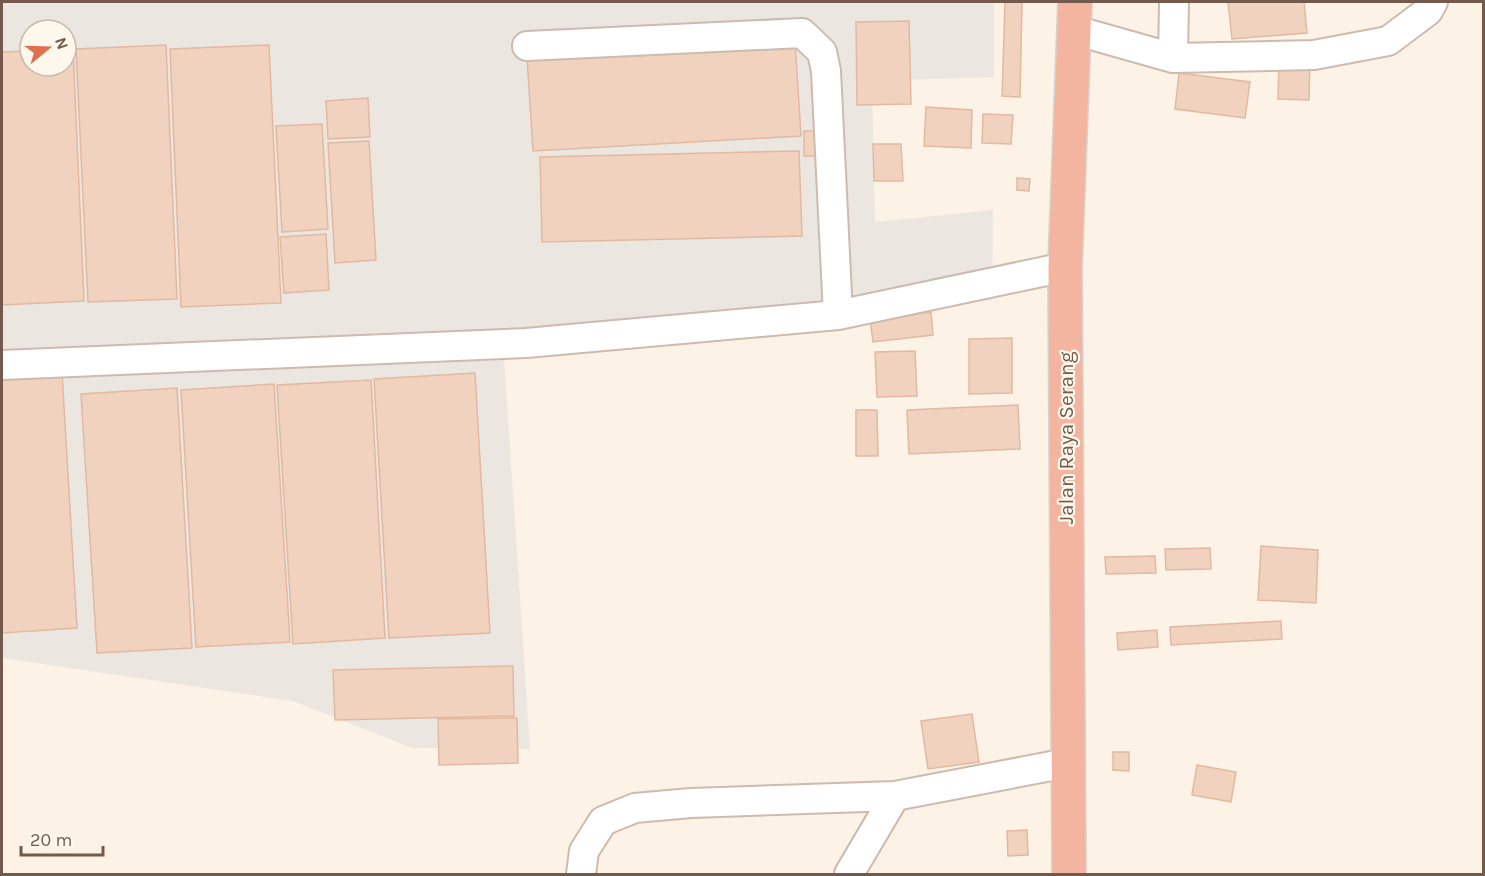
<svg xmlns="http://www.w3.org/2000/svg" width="1485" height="876" font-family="Karla,sans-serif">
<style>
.industrial{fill:#ece6e0;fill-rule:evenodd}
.building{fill:#f0d2bf;stroke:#e2b9a0;stroke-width:1.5}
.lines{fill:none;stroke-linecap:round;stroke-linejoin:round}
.minor-casing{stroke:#cdbbad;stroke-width:32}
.highway-casing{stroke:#d8d1cd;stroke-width:36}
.minor{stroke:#fff;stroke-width:28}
.highway{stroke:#f3b59f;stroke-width:33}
.labels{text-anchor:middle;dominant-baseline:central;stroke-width:4.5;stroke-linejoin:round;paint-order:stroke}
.street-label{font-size:21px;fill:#745a4c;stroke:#fef7ec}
</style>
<rect width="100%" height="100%" fill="#fcf3e6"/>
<path class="industrial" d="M2,2h992v75l-122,4 3,141 118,-12 -1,90 -489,42 27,407 -118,-1 -119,-47 -291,-43zM30,30h36v36h-36z"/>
<path class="building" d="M1005,2h17l-2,95 -18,-1z
M1228,2h76l3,31 -75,6z
M909,21l2,83 -54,1 -1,-83z
M795,41l6,95 -268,15 -6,-94z
M166,45l11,254 -89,3 -12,-253z
M269,45l12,258 -100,4 -11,-258z
M73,49l11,252 -82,4v-253l28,-1v15h36v-16z
M1279,57l31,1 -1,42 -31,-1z
M1179,73l71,9 -5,36 -70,-9z
M368,98l2,39 -42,2 -2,-38z
M926,107l46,3 -1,38 -47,-2z
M983,114l30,1 -2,29 -29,-1z
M322,124l6,105 -46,3 -6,-106z
M804,131h21v25h-21z
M369,141l7,119 -41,3 -7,-120z
M873,144h28l2,37h-29z
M799,151l3,85 -260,6 -2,-85z
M1017,178l13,1 -1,12 -12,-1z
M326,234l3,56 -45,3 -4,-56z
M931,312l2,23 -60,7 -3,-23z
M1012,338v55l-43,1v-55z
M915,351l2,45 -40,1 -2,-45z
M62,372l15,256 -75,5v-258z
M475,373l15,260 -101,5 -15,-259z
M371,380l14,258 -92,6 -16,-259z
M274,384l16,258 -94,5 -15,-257z
M177,388l15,260 -95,5 -16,-259z
M1018,405l2,44 -111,5 -2,-44z
M856,410h21l1,46h-22z
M1261,546l57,4 -2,53 -58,-3z
M1210,548l1,21 -45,1 -1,-21z
M1155,556l1,17 -50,1 -1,-17z
M1281,621l1,18 -111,6 -1,-18z
M1157,630l1,17 -40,3 -1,-17z
M513,666l1,50 -179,4 -2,-50z
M972,714l7,48 -51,7 -7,-48z
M517,718l1,45 -79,2 -1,-46z
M1113,752h16v19l-16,-1z
M1197,765l39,7 -5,30 -39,-7z
M1027,830l1,25 -20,1 -1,-25z"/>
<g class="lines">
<g class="minor-casing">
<path id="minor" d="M1074,30l99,28 141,-3 74,-14 40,-30 5,-9
M527,46l275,-13 20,19 4,19 12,244
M1173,58l1,-56
M2,365l524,-22 312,-28 227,-48
M581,874l3,-23 19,-30 32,-13 56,-5 204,-7 172,-33
M849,874l46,-78"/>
</g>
<g class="highway-casing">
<path id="highway" d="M1069,874l-4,-607 10,-265"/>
</g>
<use href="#minor" class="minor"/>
<use href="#highway" class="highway"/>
</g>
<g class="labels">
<g class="street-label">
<text transform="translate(1066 438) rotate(-90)">Jalan Raya Serang</text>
</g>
</g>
<rect width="1485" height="876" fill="none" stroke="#745a4c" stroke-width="6"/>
<g transform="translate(48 48) rotate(71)"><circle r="28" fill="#fef7ec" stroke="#c7b8ac" stroke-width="1.5"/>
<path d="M0-4.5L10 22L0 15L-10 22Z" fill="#e17050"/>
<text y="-9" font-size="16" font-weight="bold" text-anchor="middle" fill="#745a4c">N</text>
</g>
<path d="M21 846v9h82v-9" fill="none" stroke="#745a4c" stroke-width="3"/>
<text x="30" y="846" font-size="18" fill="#745a4c" stroke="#fef7ec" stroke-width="4.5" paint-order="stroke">20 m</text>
</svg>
